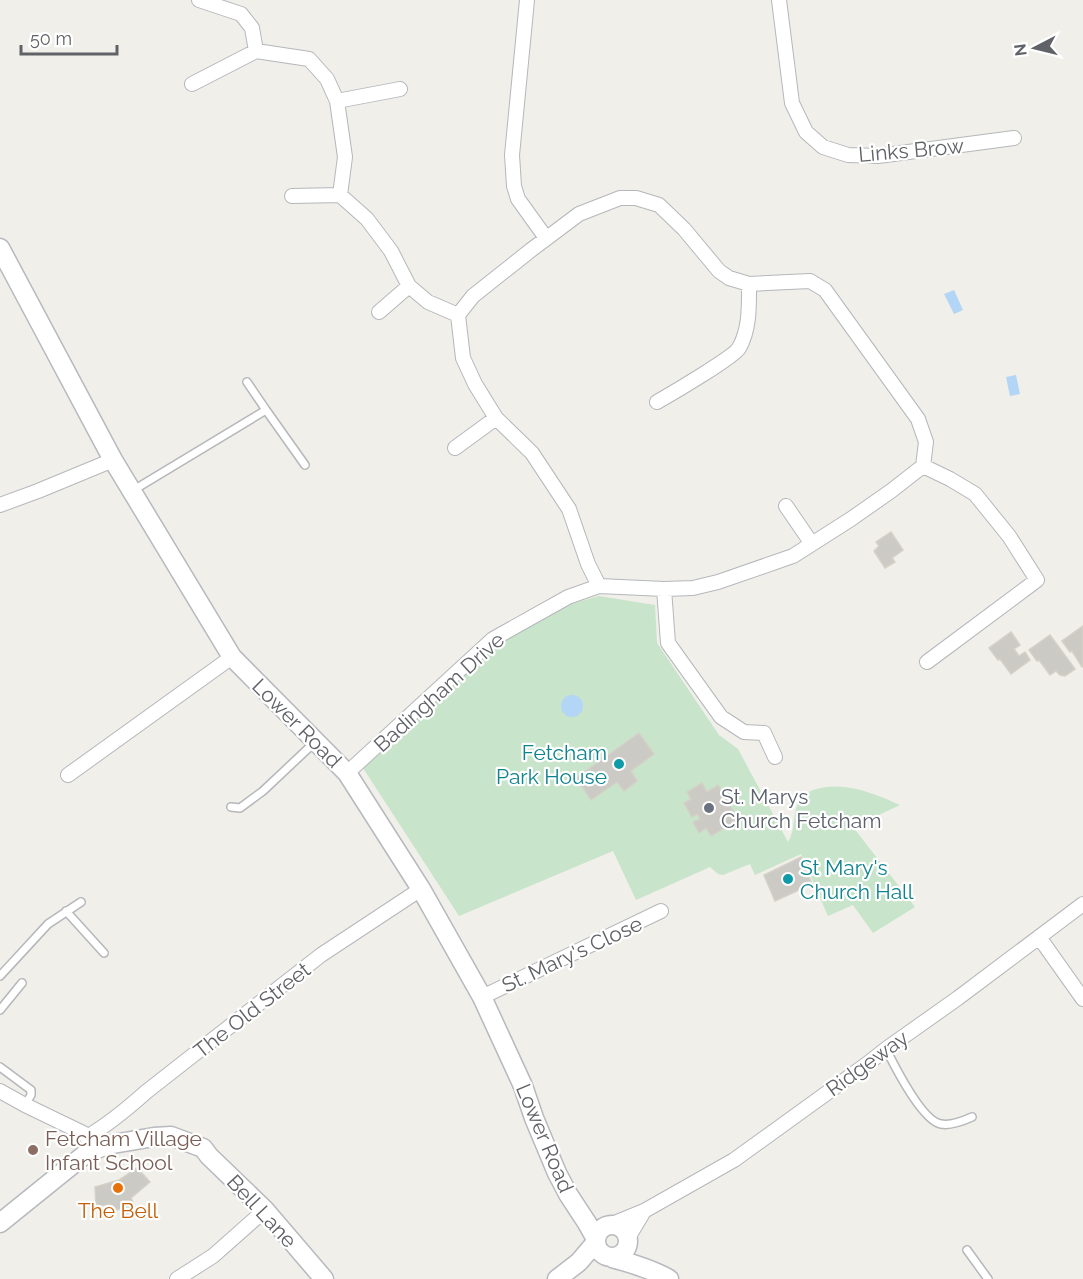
<svg xmlns="http://www.w3.org/2000/svg" width="1083" height="1279" font-family="Raleway,sans-serif">
<style>
.green{fill:#c8e4ca}
.water{fill:#b3d5f6}
.building{fill:#cbcac5;stroke:#d4d1c7;stroke-width:1.5}
.lines{fill:none;stroke-linecap:round;stroke-linejoin:round}
.lane-casing{stroke:#b5b7bb;stroke-width:10}
.street-casing{stroke:#b5b7bb;stroke-width:16}
.secondary-casing{stroke:#b7b9be;stroke-width:21}
.lane{stroke:#fff;stroke-width:7}
.street{stroke:#fff;stroke-width:14}
.secondary{stroke:#fff;stroke-width:18}
.culture-dot{fill:#0f9aa8;stroke:#fff;stroke-width:2}
.worship-dot{fill:#6b7280;stroke:#fff;stroke-width:2}
.education-dot{fill:#8d6e63;stroke:#fff;stroke-width:2}
.food-dot{fill:#e8710a;stroke:#fff;stroke-width:2}
.labels{text-anchor:middle;dominant-baseline:central;stroke-width:4.5;stroke-linejoin:round;paint-order:stroke}
.street-label{font-size:21px;fill:#606267;stroke:#fff}
.culture-label{font-size:21px;fill:#0d838f;stroke:#fff;text-anchor:end}
.worship-label{font-size:21px;fill:#5b616d;stroke:#fff;text-anchor:start}
.education-label{font-size:21px;fill:#785e54;stroke:#fff;text-anchor:start}
.food-label{font-size:21px;fill:#c56008;stroke:#fff}
</style>
<rect width="100%" height="100%" fill="#f0efe9"/>
<path class="green" d="M599,596l56,9 2,38 62,92 19,14 50,93c8,-12 4,-28 11,-41 2,-6 9,-8 14,-11 31,-10 60,3 87,15l-47,22 62,80 -42,26 -20,-28 -25,11 -27,-62 -46,21 -5,-11 -27,11 -5,-1 -8,-7 -74,33 -23,-49 -154,65 -96,-148 95,-89 43,-37 63,-36z"/>
<path class="water" d="M954,290l9,20 -9,4 -10,-20z
M1016,375l4,19 -10,2 -4,-19z
M561 706a11 11 0 1 1 22 0a11 11 0 1 1-22 0Z"/>
<path class="building" d="M891,532l12,18 -11,8 3,4 -10,6 -11,-17 5,-5 -3,-4z
M1083,626v40l-1,1 -10,-16 -2,1 -8,-11z
M1011,632l9,13 -6,4 5,7 6,-4 5,8 -19,14 -11,-15 -2,1 -9,-12z
M1050,635l25,34 -10,7 -5,-1 -4,-4 -6,4 -11,-15 -2,1 -8,-11z
M639,733l15,21 -23,17 6,10 -13,10 -7,-9 -26,18 -15,-22z
M702,783l5,9 11,-7 20,35 -27,16 -5,-8 -7,5 -6,-11 7,-3 -3,-5 -5,3 -8,-14 7,-4 -4,-7z
M801,857l11,27 -37,17 -11,-26z
M137,1168l13,14 -19,16 6,13 -12,5 -3,-8 -11,4 -3,-7 -12,1 -1,-19 24,-7z"/>
<g class="lines">
<g class="lane-casing">
<path id="lane" d="M247,382l19,28
M132,491l134,-81 39,55
M231,807l9,1 23,-17 52,-49
M66,911l38,42
M0,976l48,-52 33,-22
M0,1010l22,-27
M886,1049c8,16 36,72 55,75 10,2 22,-3 31,-7
M0,1067l31,23v5l-6,10
M967,1250l21,29"/>
</g>
<g class="street-casing">
<path id="street" d="M199,0l42,14 11,14 4,23
M527,0l-15,155 2,31 4,13 28,39
M779,0l13,103 14,29 17,15 25,8 30,1 136,-18
M192,84l64,-33 53,8 18,20 10,22 8,56 -5,38
M337,101l63,-12
M292,196l48,-1 27,24 24,32 18,35 19,16 30,13
M379,312l30,-26
M657,402c14,-8 77,-45 82,-54 11,-19 10,-43 10,-64
M455,448l41,-30
M923,466l27,13 25,15 34,42 28,44 -110,82
M0,505l38,-14 75,-31
M786,506l26,38
M664,589l4,54 53,74 23,15 20,1 11,24
M347,773l146,-134 75,-42 31,-11 65,3 29,-1 25,-6 75,-26 58,-37 40,-28 32,-25 3,-24 -8,-23 -93,-129 -15,-9 -61,3 -20,-6 -10,-7 -35,-42 -25,-24 -23,-7h-16l-41,16 -48,36 -58,46 -15,19 5,43 12,26 21,34 36,35 37,56 19,55 11,22
M68,775l164,-118
M1039,937l44,62
M482,997l179,-86
M0,1091l25,14 58,28 4,4 3,6
M87,1137c22,-13 40,-28 59,-45l175,-137 100,-66
M610,1225l34,-14 90,-51 133,-96 19,-15 72,-51 125,-94
M628,1238l15,-25
M177,1279l36,-23 52,-46"/>
</g>
<g class="secondary-casing">
<path id="secondary" d="M0,248l113,212 119,197 115,116 74,116 61,108 41,89 11,32 23,55 11,21 19,29 9,16
M0,1223l83,-67 11,-6 13,-5 47,-8 17,-1 32,12 6,8 56,54 59,69
M596 1241a16 16 0 1 1 32 0a16 16 0 1 1-32 0Z
M612,1258c19,5 39,11 57,21
M557,1279l22,-17 17,-20"/>
</g>
<use href="#lane" class="lane"/>
<use href="#street" class="street"/>
<use href="#secondary" class="secondary"/>
</g>
<g class="culture-dot">
<circle cx="619" cy="764" r="6"/>
<circle cx="788" cy="879" r="6"/>
</g>
<circle class="worship-dot" cx="709" cy="808" r="6"/>
<circle class="education-dot" cx="33" cy="1150" r="6"/>
<circle class="food-dot" cx="118" cy="1188" r="6"/>
<g class="labels">
<g class="street-label">
<text transform="translate(911 150) rotate(-5)">Links Brow</text>
<text transform="translate(439 692) rotate(-42)">Badingham Drive</text>
<text transform="translate(297 723) rotate(45)">Lower Road</text>
<text transform="translate(572 954) rotate(-25)">St. Mary's Close</text>
<text transform="translate(252 1010) rotate(-38)">The Old Street</text>
<text transform="translate(867 1063) rotate(-36)">Ridgeway</text>
<text transform="translate(545 1138) rotate(67)">Lower Road</text>
<text transform="translate(262 1211) rotate(47)">Bell Lane</text>
</g>
<g class="culture-label">
<text x="607" y="752">Fetcham<tspan x="607" dy="24">Park House</tspan></text>
<text x="800" y="867" text-anchor="start">St Mary's<tspan x="800" dy="24">Church Hall</tspan></text>
</g>
<g class="worship-label">
<text x="721" y="796">St. Marys<tspan x="721" dy="24">Church Fetcham</tspan></text>
</g>
<g class="education-label">
<text x="45" y="1138">Fetcham Village<tspan x="45" dy="24">Infant School</tspan></text>
</g>
<g class="food-label">
<text x="118" y="1210">The Bell</text>
</g>
</g>
<g transform="translate(1035 48) rotate(263)" stroke="#ffffff" stroke-width="4.5" paint-order="stroke">
<path d="M0-4.5L10 22L0 15L-10 22Z" fill="#606267"/>
<text y="-9" font-size="16" font-weight="bold" text-anchor="middle" fill="#606267">N</text>
</g>
<path d="M21 45v9h96v-9" fill="none" stroke="#606267" stroke-width="3"/>
<text x="30" y="45" font-size="18" fill="#606267" stroke="#ffffff" stroke-width="4.5" paint-order="stroke">50 m</text>
</svg>
